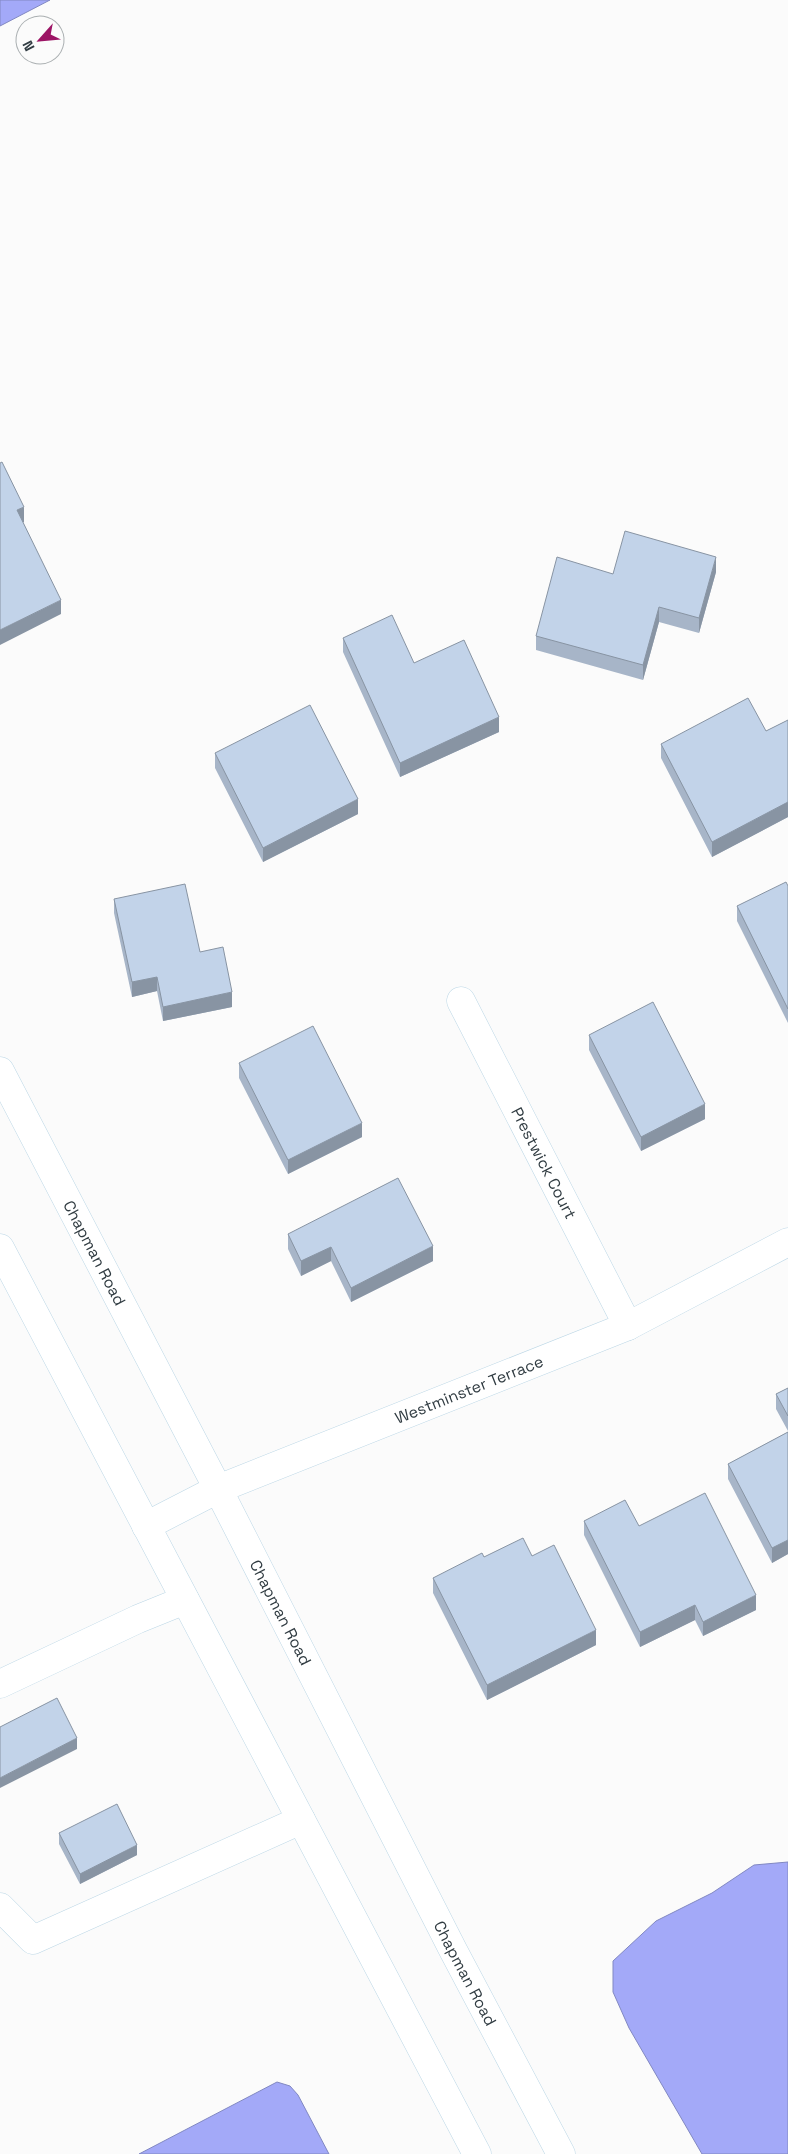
<svg xmlns="http://www.w3.org/2000/svg" width="788" height="2154" font-family="'Space Grotesk',sans-serif">
<style>
.water{fill:#a3a9f8;stroke:#8188c1}
.lines{fill:none;stroke-linecap:round;stroke-linejoin:round}
.minor-casing{stroke:#bcd7e6;stroke-width:29}
.minor{stroke:#fff;stroke-width:28}
.wall{fill:#a7b5c8}
.shaded-wall{fill:#8894a3}
.building{fill:#c2d3e9;stroke:#8894a3}
.labels{text-anchor:middle;dominant-baseline:central;stroke-width:4.5;stroke-linejoin:round;paint-order:stroke}
.street-label{font-size:16px;fill:#313c42;stroke:#fbfbfb}
</style>
<rect width="100%" height="100%" fill="#fbfbfb"/>
<path class="water" d="M0,0h50l-50,26z
M788,1862v292h-86l-73,-126 -16,-36v-31l43,-40 56,-28 42,-28z
M277,2082l13,4 8,9 31,59h-190z"/>
<g class="lines">
<g class="minor-casing">
<g id="minor">
<path id="s1" d="M461,1001l167,325"/>
<path id="s2" d="M0,1071l218,418 235,461 108,204"/>
<path d="M0,1248l477,906"/>
<path id="s3" d="M146,1526l72,-37 410,-163 160,-84"/>
<path d="M0,1684l138,-65 47,-19"/>
<path d="M0,1907l33,33 268,-120"/>
</g>
</g>
<use href="#minor" class="minor"/>
</g>
<path class="wall" d="M716,572l-17,61 -40,-11 -16,58 -107,-30v-14l77,-62z
M343,638l156,94 -99,45 -57,-125z
M788,720v97l-76,40 -51,-99v-14l105,-13z
M215,753l143,61 -95,48 -48,-94z
M788,886v137l-51,-102v-15z
M114,899l86,53 32,55 -69,14 -6,-30 -25,6 -18,-84z
M589,1035l116,84 -64,32 -52,-101z
M239,1063l123,74 -74,37 -49,-96z
M288,1234l145,27 -82,41 -20,-41 -30,15 -13,-27z
M788,1388v43l-12,-22v-15z
M788,1432v122l-16,9 -44,-84v-15z
M584,1521l55,5 117,84 -53,26 -8,-16 -55,27 -56,-112z
M532,1556l64,89 -109,55 -54,-107v-15l51,-21z
M59,1833l78,22 -57,29 -21,-40z"/>
<path class="shaded-wall" d="M24,507v15l-7,3v-15z
M716,557v15l-17,61v-15z
M61,600v14l-61,31v-15z
M659,607v15l-16,58v-15z
M499,717v15l-99,45v-14z
M358,799v15l-95,48v-14z
M788,802v15l-76,40v-15z
M157,977v14l-25,6v-15z
M232,992v15l-69,14v-14z
M705,1104v15l-64,32v-14z
M362,1123v14l-74,37v-14z
M433,1246v15l-82,41v-14z
M331,1247v14l-30,15v-15z
M788,1540v14l-16,9v-15z
M756,1595v15l-53,26v-14z
M695,1605v15l-55,27v-15z
M596,1630v15l-109,55v-15z
M77,1738v11l-77,39v-10z
M137,1845v10l-57,29v-10z"/>
<path class="building" d="M2,462l22,45 -7,3 44,90 -61,30v-167z
M625,531l91,26 -17,61 -40,-11 -16,58 -107,-29 21,-79 56,17z
M392,615l22,48 50,-23 35,77 -99,46 -57,-125z
M748,698l18,33 22,-11v82l-76,40 -51,-98z
M310,705l48,94 -95,49 -48,-95z
M786,882l2,4v123l-51,-103z
M185,884l15,68 23,-5 9,45 -69,15 -6,-30 -25,5 -18,-83z
M653,1002l52,102 -64,33 -52,-102z
M313,1026l49,97 -74,37 -49,-97z
M398,1178l35,68 -82,42 -20,-41 -30,14 -13,-27z
M788,1388v28l-12,-22z
M788,1432v108l-16,8 -44,-84z
M705,1493l51,102 -53,27 -8,-17 -55,27 -56,-111 41,-21 14,26z
M523,1538l9,18 22,-11 42,85 -109,55 -54,-107 49,-25 2,4z
M57,1698l20,40 -77,40v-51z
M117,1804l20,41 -57,29 -21,-41z"/>
<g class="labels">
<g class="street-label">
<text stroke="none"><textPath href="#s1" startOffset="182">Prestwick Court</textPath></text>
<text stroke="none"><textPath href="#s2" startOffset="205">Chapman Road</textPath></text>
<text stroke="none"><textPath href="#s3" startOffset="351">Westminster Terrace</textPath></text>
<text stroke="none"><textPath href="#s2" startOffset="610">Chapman Road</textPath></text>
<text stroke="none"><textPath href="#s2" startOffset="1015">Chapman Road</textPath></text>
</g>
</g>
<g transform="translate(40 40) rotate(243)"><circle r="24" fill="#fbfbfb" stroke="#aaafb1"/>
<path d="M0-4L9 19L0 12L-9 19Z" fill="#9c1465"/>
<text y="-8" font-size="14" font-weight="bold" text-anchor="middle" fill="#313c42">N</text>
</g>
</svg>
